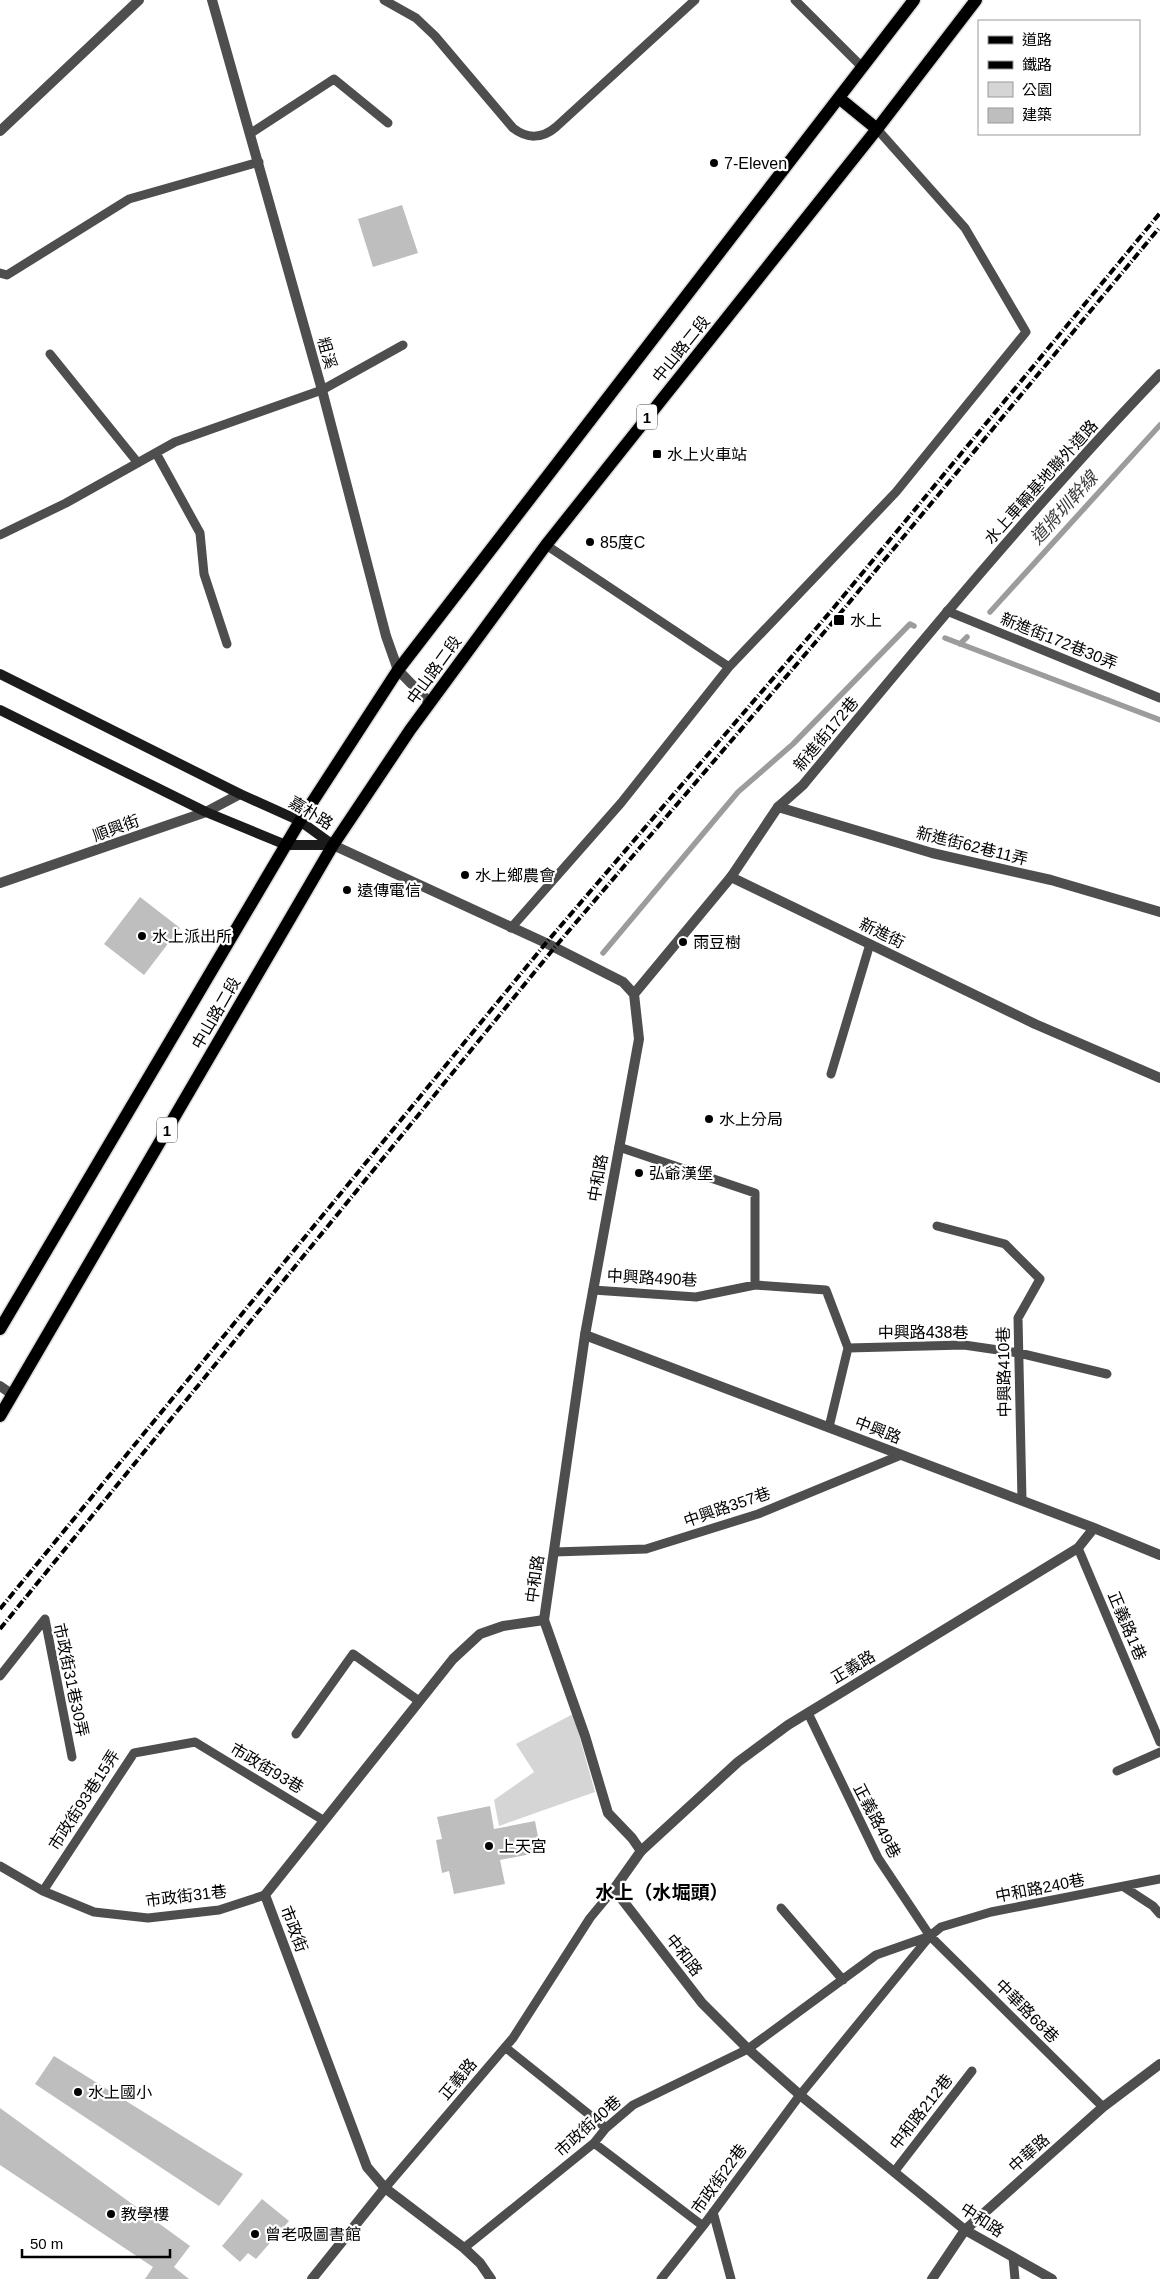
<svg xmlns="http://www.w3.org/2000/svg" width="1160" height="2279" font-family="Arial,'Noto Sans TC',sans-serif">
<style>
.green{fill:#d5d5d5}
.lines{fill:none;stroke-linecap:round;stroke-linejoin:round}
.stream{stroke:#9c9c9c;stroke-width:5.5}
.building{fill:#bebebe}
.primary-casing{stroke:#dbdbdb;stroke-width:15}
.service{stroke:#4e4e4e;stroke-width:9}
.minor{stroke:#4e4e4e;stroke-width:10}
.tertiary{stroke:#4e4e4e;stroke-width:10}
.secondary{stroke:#1b1b1b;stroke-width:10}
.primary{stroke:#000;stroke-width:12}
.rail{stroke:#000;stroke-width:4;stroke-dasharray:8 2.5 1 2.5;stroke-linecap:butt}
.poi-dot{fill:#000;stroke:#fff;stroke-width:2}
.labels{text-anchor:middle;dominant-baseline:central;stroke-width:4.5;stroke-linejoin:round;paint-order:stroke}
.shield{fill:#fff;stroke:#4c4c4c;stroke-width:1}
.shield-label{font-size:15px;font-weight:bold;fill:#000}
.poi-label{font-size:16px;fill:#000;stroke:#fff;text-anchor:start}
.street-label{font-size:16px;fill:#000;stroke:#fff}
.water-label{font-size:18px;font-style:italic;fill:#3d3d3d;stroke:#fff}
.quarter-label{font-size:19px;font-weight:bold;fill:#000;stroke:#fff}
</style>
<rect width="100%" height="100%" fill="#fff"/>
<path class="green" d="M573,1714l22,78 -96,34 -5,-26 40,-28 -18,-28z"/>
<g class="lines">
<path class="stream" d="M990,612l170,-187
M945,638l215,82
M960,644l7,-7
M603,953l135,-161 55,-48 117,-120 4,2"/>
</g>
<path class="building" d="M402,205l16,48 -45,14 -15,-48z
M140,897l40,31 -36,47 -40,-31z
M490,1806l4,23 41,-8 6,31 -41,8 5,24 -51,10 -5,-23 -7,2 -6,-33 6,-1 -5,-22z
M54,2056l189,118 -24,32 -184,-122z
M0,2108l190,138 -16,21 15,12h-44l8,-12 -153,-102z
M262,2199l27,22 -33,38 -8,-6 -8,9 -18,-16z"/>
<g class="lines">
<g class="primary-casing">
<path id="primary" d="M839,98l38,31
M0,1329l300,-508 98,-151 516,-670
M0,1416l333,-571 77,-115 136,-185 331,-416 99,-129"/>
</g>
<path class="service" d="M384,0l32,18 19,18 78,92c14,11 29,11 43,-1l139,-127
M795,0l67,67
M251,133l83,-54 54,44
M0,273l7,2 122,-76 130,-37
M50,354l88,109
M156,453l44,80 4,41 23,70
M0,535l66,-32 109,-61 147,-52 81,-45
M546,545l183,122
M947,611l213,87
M511,928l110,-125 108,-136 167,-175 130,-160 -61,-104 -88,-99
M831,1074l39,-130
M619,1147l136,46v92
M937,1226l68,18 35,35 -22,39 4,182
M593,1290l103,7 59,-12 71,5 22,58
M829,1427l19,-79 116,-3 55,8 88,21
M1078,1548l82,194
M554,1552l92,-3 112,-35 143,-59
M0,1676l45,-57 27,138
M808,1713l70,145 52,78 173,171
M296,1734l57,-80 66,47
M1117,1771l43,-19
M0,1866l43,25 51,21 54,6 71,-8 46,-15
M1124,1887l29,19 7,8
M43,1891l91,-138 61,-11 128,78
M781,1908l62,72
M505,2047l101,81
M594,2143l109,83
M894,2172l78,-101
M385,2188l128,-150 77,-120 24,-29
M713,2212l18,67
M464,2248l130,-105 12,-15 27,-23 115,-56 128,-94 54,-19
M1013,2257l2,22
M661,2279l42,-53 97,-131 130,-159 11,-9 50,-15 169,-33"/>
<path class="minor" d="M212,0l110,390 64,246 12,34 32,33
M0,131l139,-131
M778,807l25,-22c116,-140 231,-280 357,-411
M731,877l304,147 125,54
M585,1335l509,193 66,27
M0,1386l13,9
M641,1851l97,-89 50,-37 290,-177 16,-20
M312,2279l73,-91
M491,2279l-11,-16 -16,-15 -79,-60 -18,-21 -102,-272 188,-236 27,-25 23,-8 41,-6
M1052,2279l-87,-49 138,-123 57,-43"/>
<path class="tertiary" d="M333,845l213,98 77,39 11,12 5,45 -54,296 -41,285 41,116 23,77 24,25 9,13 -27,38 88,114 46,46 52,46 165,135 -33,49
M0,883l206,-71 34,-18
M634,994l97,-117 47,-70 154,46 119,27 109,32"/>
<path class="secondary" d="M0,674l240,120 60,27 33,24
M0,710l206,102 80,33h47"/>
<use href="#primary" class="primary"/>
<path class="rail" d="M0,1609l546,-666 285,-332 329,-398
M0,1629l555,-682 283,-331 322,-389"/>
</g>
<g class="poi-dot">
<circle cx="714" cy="163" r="5"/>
<rect x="652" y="449" width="10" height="10" rx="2.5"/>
<circle cx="590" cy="542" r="5"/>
<rect x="833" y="614" width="12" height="12" rx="2.5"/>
<circle cx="465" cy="875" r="5"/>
<circle cx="347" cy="890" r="5"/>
<circle cx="142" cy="936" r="5"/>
<circle cx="683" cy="942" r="5"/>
<circle cx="709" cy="1119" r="5"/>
<circle cx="639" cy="1173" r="5"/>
<circle cx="489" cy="1846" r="5"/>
<circle cx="78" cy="2092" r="5"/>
<circle cx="111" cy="2214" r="5"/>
<circle cx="255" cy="2234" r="5"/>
</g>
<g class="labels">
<g class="shield">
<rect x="637" y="404.5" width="20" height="25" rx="4"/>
<rect x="157" y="1117.5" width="20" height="25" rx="4"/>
</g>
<g class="shield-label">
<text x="647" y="417">1</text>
<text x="167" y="1130">1</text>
</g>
<g class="poi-label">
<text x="724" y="163">7-Eleven</text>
<text x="667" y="454">水上火車站</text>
<text x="600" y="542">85度C</text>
<text x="850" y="620">水上</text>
<text x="475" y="875">水上鄉農會</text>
<text x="357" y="890">遠傳電信</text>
<text x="152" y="936">水上派出所</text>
<text x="693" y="942">雨豆樹</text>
<text x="719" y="1119">水上分局</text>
<text x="649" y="1173">弘爺漢堡</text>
<text x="499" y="1846">上天宮</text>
<text x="88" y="2092">水上國小</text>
<text x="121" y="2214">教學樓</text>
<text x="265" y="2234">曾老吸圖書館</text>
</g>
<g class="street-label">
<text transform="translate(681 349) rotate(-51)">中山路二段</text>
<text transform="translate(327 353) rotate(75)">粗溪</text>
<text transform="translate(1041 482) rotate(-48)">水上車輛基地聯外道路</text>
<text transform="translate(1059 641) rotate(22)">新進街172巷30弄</text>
<text transform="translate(434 670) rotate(-54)">中山路二段</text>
<text transform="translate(826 734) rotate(-50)">新進街172巷</text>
<text transform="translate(311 813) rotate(31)">嘉朴路</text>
<text transform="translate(116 828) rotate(-20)">順興街</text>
<text transform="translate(972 846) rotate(14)">新進街62巷11弄</text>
<text transform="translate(882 933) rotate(26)">新進街</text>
<text transform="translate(216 1013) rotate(-60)">中山路二段</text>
<text transform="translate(598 1178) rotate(-80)">中和路</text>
<text transform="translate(652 1278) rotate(3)">中興路490巷</text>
<text x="923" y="1332">中興路438巷</text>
<text transform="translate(1004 1372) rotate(-91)">中興路410巷</text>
<text transform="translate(878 1430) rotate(21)">中興路</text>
<text transform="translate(727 1507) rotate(-19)">中興路357巷</text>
<text transform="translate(535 1579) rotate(-82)">中和路</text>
<text transform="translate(1127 1626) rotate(67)">正義路1巷</text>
<text transform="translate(853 1667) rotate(-31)">正義路</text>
<text transform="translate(71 1680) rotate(78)">市政街31巷30弄</text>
<text transform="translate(267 1768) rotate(31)">市政街93巷</text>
<text transform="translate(84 1800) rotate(-57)">市政街93巷15弄</text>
<text transform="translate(877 1821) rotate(62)">正義路49巷</text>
<text transform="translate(1040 1888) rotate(-11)">中和路240巷</text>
<text transform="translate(186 1896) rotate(-7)">市政街31巷</text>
<text transform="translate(294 1929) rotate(69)">市政街</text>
<text transform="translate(684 1955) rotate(52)">中和路</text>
<text transform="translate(1027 2011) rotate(45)">中華路68巷</text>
<text transform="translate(458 2079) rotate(-50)">正義路</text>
<text transform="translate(921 2112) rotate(-52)">中和路212巷</text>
<text transform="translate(588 2126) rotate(-42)">市政街40巷</text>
<text transform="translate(1029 2153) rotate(-42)">中華路</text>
<text transform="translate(719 2179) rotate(-54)">市政街22巷</text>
<text transform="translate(982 2220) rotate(33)">中和路</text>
</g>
<g class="water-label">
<text transform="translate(1064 508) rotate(-48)">道將圳幹線</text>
</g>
<g class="quarter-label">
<text x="662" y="1892">水上（水堀頭）</text>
</g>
</g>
<rect x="978" y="20" width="162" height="115" fill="#ffffff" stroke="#999999"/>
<rect x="988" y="36" width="25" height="8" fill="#000000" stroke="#999999"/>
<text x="1022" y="45" font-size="15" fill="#000000">道路</text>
<rect x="988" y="61" width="25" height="8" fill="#000000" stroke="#999999"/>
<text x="1022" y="70" font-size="15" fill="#000000">鐵路</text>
<rect x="988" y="82" width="25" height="15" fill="#d5d5d5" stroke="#999999"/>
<text x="1022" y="95" font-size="15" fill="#000000">公園</text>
<rect x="988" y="108" width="25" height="15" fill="#bebebe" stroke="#999999"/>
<text x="1022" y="120" font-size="15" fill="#000000">建築</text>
<path d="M22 2249v8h148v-8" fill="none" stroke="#000000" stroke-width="2.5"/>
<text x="30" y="2249" font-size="15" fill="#000000" stroke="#ffffff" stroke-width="4" paint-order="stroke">50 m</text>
</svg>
